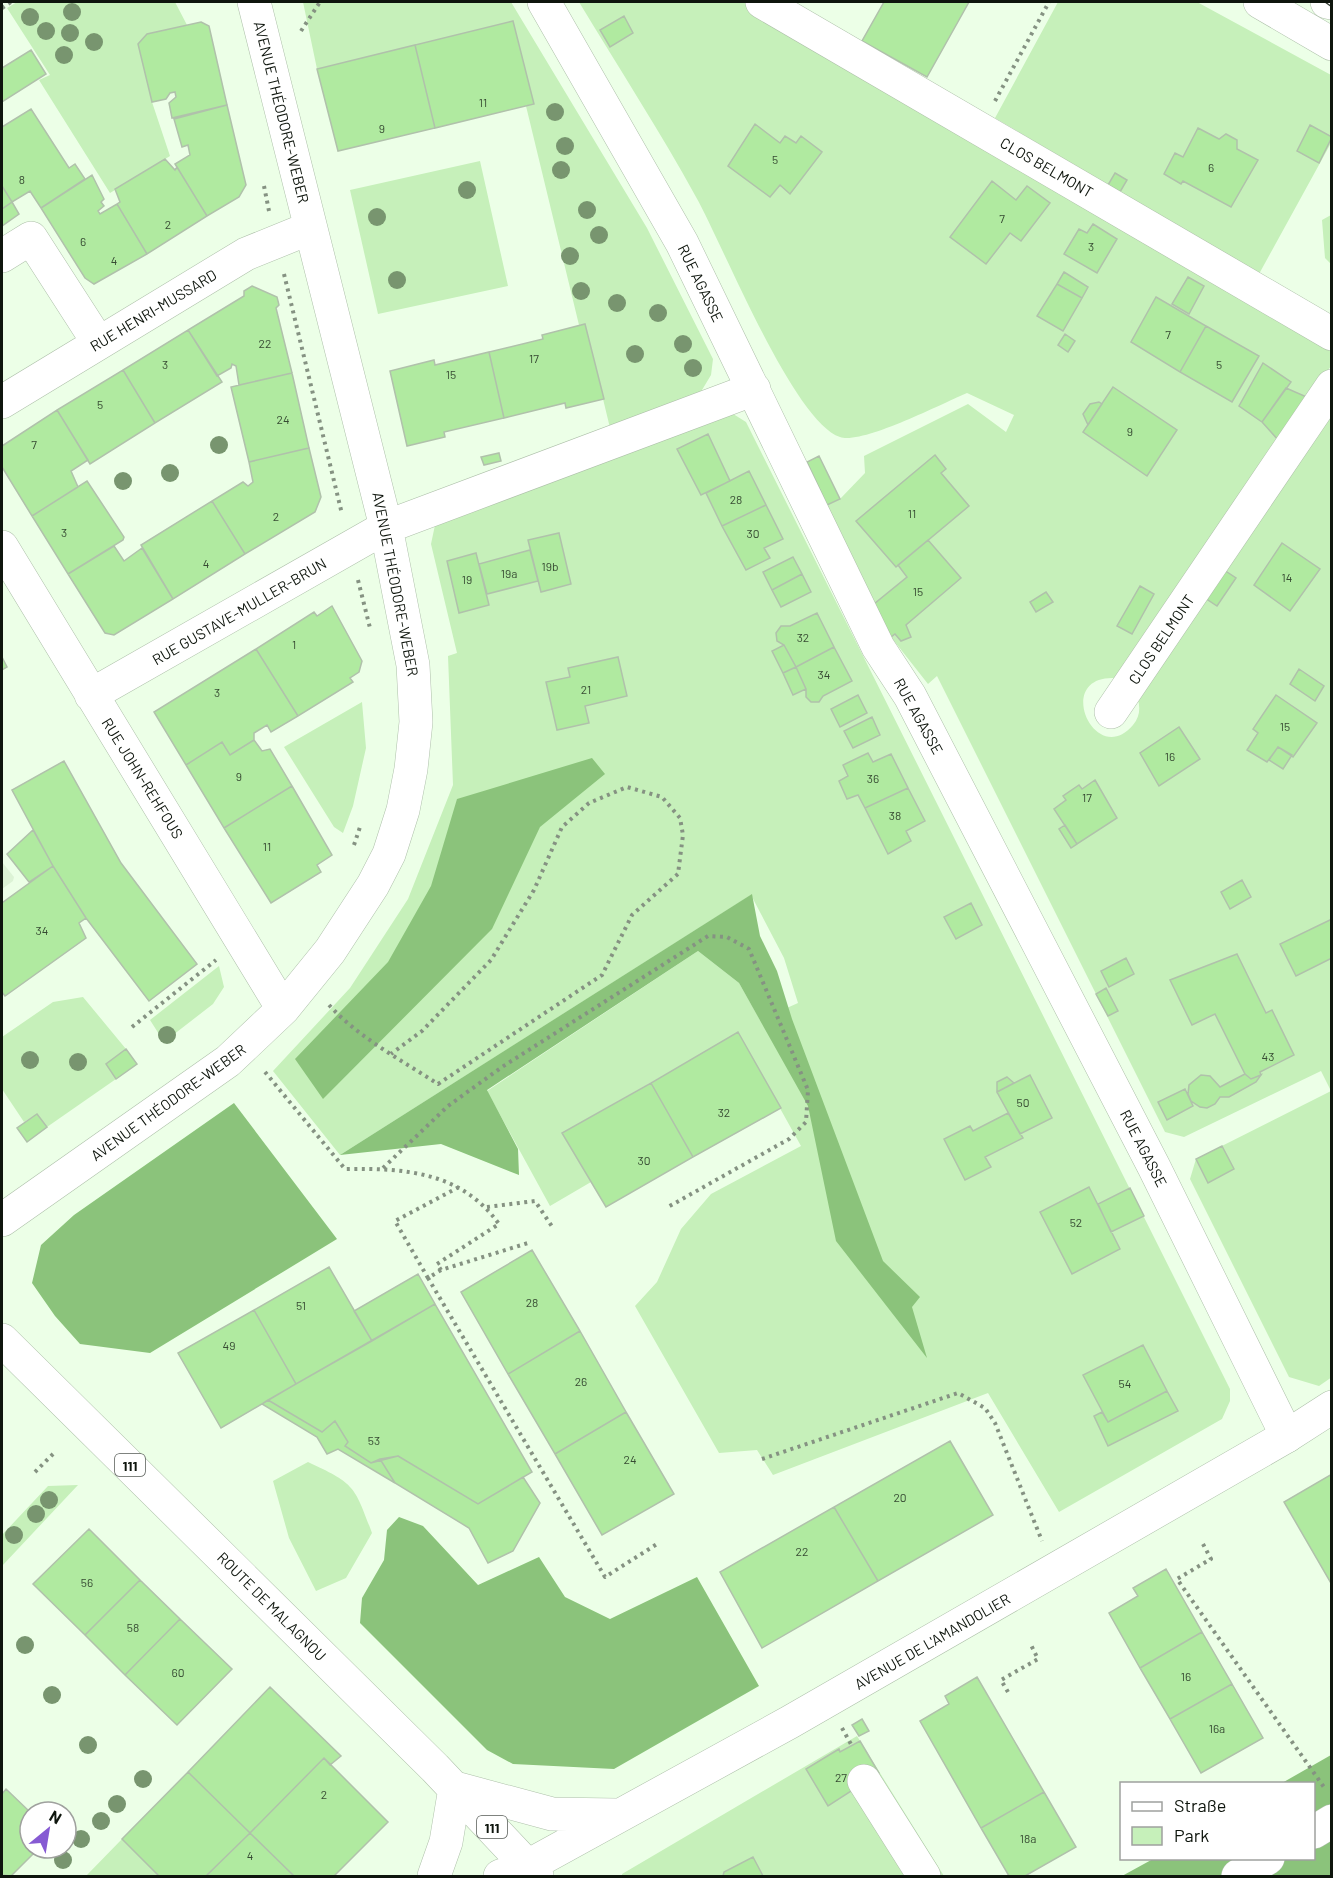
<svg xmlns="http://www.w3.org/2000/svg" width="1333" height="1878" font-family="Barlow,sans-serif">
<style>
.built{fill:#dcf3d5}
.green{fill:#c6f0ba;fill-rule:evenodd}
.forest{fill:#8bc37b}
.building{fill:#b0eaa0;stroke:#b0c1ab;stroke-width:1.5}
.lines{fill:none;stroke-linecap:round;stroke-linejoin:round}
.minor-casing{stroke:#aec0aa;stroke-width:34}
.major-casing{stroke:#aec0aa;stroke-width:34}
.path{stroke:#859282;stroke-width:4;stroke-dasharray:3 4.5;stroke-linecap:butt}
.minor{stroke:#fff;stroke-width:33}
.major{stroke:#fff;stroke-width:33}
.tram{stroke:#363f34;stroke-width:1.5}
.tree{fill:#78956f}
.labels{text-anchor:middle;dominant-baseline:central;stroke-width:5;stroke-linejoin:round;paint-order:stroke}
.number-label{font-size:12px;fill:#364a32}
.shield{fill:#fff;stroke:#565b56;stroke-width:1.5}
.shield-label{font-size:14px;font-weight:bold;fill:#0e150d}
.street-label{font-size:15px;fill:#0e150d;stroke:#fff}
</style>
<rect width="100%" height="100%" fill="#ecffe7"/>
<path class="built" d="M2,862l12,15 -1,4 -11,8z"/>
<path class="green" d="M17,2h158l12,23 -40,9 -9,10 14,58 18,54 -60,37 -71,-113 11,-5 -43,-67z
M303,2h208l136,226 66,131 -2,16 -12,20 -89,33 -25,-104 -6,1 -53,-219 8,-2 -21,-82 -196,47z
M579,2h170l581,346 1,18 -215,312c-64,-4 -21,92 17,47 9,-11 7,-22 2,-34l196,-287 1,973 -13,9 -30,-9 -99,-198 6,-20 135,-68 -10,-20 -137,66 -19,-5 -228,-456 -9,8 -37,-47 -64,-132 13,-6 25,-26 -1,-17 104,-52 38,28 8,-17 -47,-22c-24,10 -105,52 -127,44 -47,-16 -117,-192 -144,-240 -36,-66 -78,-130 -117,-195zM857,521l70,19 -31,27z
M1058,2h139l134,73v68l-72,131 -264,-156z
M480,161l28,125 -130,28 -28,-124z
M1331,215v49l-6,-6 -3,-38z
M730,412l16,10 484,967v12l-8,18 -163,93 -71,-119 -215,82 -16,-25 -38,3 -84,-147 22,-24 24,-53 30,-35 90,-48 -63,-113 -176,100 29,49 -41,24 -63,-115 211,-140 41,32 21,37 38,-17 -14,-45 -33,-63 -411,260 -67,-84 77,-83 58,-89 45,-114 -5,-129 9,-3 -26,-109 4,-19z
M362,702l4,46 -13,58 -10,27 -9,-6 -50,-80z
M219,966l5,21 -11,17 -49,38 -14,-22z
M83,997l43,52 -20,15 10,15 -69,48 -10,-13 -13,8 -22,-33v-52l51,-35z
M308,1462c47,22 46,23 64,71l-26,45 -30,13 -27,-53 -16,-57z
M78,1485l-76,81v-31l46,-49z
M857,1736l87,140h-322v-2z
M122,1839l37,37h-73z"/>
<path class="forest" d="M592,758l13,16 -65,53 -48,102 -169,170 -28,-40 93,-97 43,-76 26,-87z
M752,894l8,42 17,35 15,48 91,242 37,36 -8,10 15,51 -91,-117 -28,-135 -69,-123 -41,-32 -211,139 31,59 1,26 -78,-31 -101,11z
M234,1103l103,136 -187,114 -70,-9 -25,-28 -23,-33 9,-38 33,-30z
M399,1517l24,9 55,59 61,-28 26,40 45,22 87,-42 62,109 -145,83 -101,-5 -26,-14 -127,-127 2,-25 22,-38 3,-30z
M1331,1755v121h-209l31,-17 161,-1v-74l-32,-1z"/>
<path class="building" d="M884,2h85l-42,75 -65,-36z
M624,16l9,17 -23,14 -10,-17z
M513,21l21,83 -99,24 -20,-83z
M201,22l8,4 18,79 -55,13 -3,-15 7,-6 -1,-5 -5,1 -4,6 -14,3 -14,-58 9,-10z
M415,45l20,83 -97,23 -21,-82z
M31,50l15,24 -44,28v-34z
M227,105l19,80 -7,12 -32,19 -32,-52 15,-9 -2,-10 -6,2 -8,-28z
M31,109l38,59 6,-4 10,15 -44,29 -11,-17 -18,11 -10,-16v-59z
M755,124l25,19 5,-7 11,7 5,-7 21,16 -32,42 -10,-9 -10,12 -42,-31z
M1310,125l22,12 -13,26 -22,-12z
M1198,128l21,11 7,-5 11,6v9l21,11 -27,47 -48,-26 -2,3 -17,-10 11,-21 8,4z
M165,159l10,11 2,-3 30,49 -60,38 -30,-50 3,-2 -5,-13z
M1115,173l12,7 -7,12 -12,-7z
M92,175l12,24 -3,3 3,4 -6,5 2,3 17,-10 30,50 -53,30 -9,-6 -44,-70z
M992,181l24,19 11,-14 23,17 -29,38 -11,-8 -24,31 -36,-27z
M2,186l10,16 -10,7z
M12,202l7,12 -17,12v-17z
M1093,224l24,15 -20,34 -33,-19 15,-25 8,4z
M1064,272l24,15 -6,11 -25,-14z
M1188,277l16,9 -15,28 -17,-10z
M1057,284l25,14 -19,33 -26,-15z
M252,286l25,11 2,8 -3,3 16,65 -53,12 -3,-19 -4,-2 -1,4 -14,8 -29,-46 56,-34v-5z
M1156,297l50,29 -26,46 -49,-30z
M585,324l19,75 -38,9 -1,-5 -61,15 -15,-66 54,-13 -1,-4z
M1206,326l53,30 -27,46 -52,-30z
M188,330l34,52 -67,41 -32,-53z
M1065,334l10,7 -7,11 -10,-7z
M489,352l15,66 -60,14 1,5 -38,9 -17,-75 44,-11 1,5z
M1263,363l28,19 -29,40 -23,-16z
M123,370l32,53 -65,41 -33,-54z
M292,373l17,75 -60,14 -18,-75z
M1113,387l64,43 -30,46 -64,-44z
M1286,388l23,10 -30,43 -17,-19z
M1099,402l3,2 -14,21 -5,-11 7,-10z
M57,410l31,50 -17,11 7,16 -46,29 -30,-49v-21z
M708,434l22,47 -29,14 -24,-46z
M309,448l12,49 -6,15 -70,42 -33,-53 31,-19 5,4 5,-4 -4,-20z
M499,453l2,8 -17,4 -3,-8z
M935,455l11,14 -5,4 28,33 -73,61 -40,-46z
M819,456l21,43 -13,6 -20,-43z
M749,471l17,34 -44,21 -16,-33z
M87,481l37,56 -1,3 -55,34 -36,-58z
M212,501l33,53 -72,45 -32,-54z
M766,505l17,34 -19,9 6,10 -24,12 -24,-44z
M559,533l12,51 -30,8 -13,-52z
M928,540l33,38 -55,47 5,12 -10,4 -6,-7 -4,3 -17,-33 33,-27 -9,-12z
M1282,543l38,26 -30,42 -36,-26z
M114,546l10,15 18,-13 31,51 -59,36 -9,-2 -37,-59z
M530,550l8,31 -51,13 -8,-30z
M476,553l13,52 -30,8 -12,-52z
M793,557l9,17 -30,16 -9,-18z
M1221,568l15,10 -19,28 -15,-10z
M802,574l9,18 -30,15 -9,-17z
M1140,586l14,8 -22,40 -15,-8z
M1046,592l7,10 -17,10 -6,-10z
M332,606l30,55 -3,11 -9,6 3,4 -55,34 -42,-67 58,-37 3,4z
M817,613l17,34 -38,20 -12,-22 -7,-4 -1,-8 5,-7h9z
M784,645l12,22 -13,6 -11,-22z
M834,647l18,34 -29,15 -4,6h-8l-5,-5v-8l-10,-22z
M256,649l42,67 -27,16 -4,-7 -13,8v7l-24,15 -8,-13 -36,23 -32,-53z
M2,657l5,10 -5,3z
M618,657l9,39 -42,10 4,17 -32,7 -11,-48 24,-5 -2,-9z
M796,667l10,22 -13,6 -10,-22z
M1299,669l25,17 -9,15 -25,-17z
M858,695l9,18 -27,14 -9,-18z
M1276,695l41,28 -24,34 -15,-10 -11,15 -20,-12 11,-17 -5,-4z
M872,717l8,18 -27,13 -9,-17z
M1179,727l21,32 -41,27 -19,-33z
M254,740l8,11 8,-2 22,37 -68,42 -38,-63 36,-23 8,13z
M1278,747l14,8 -9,14 -14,-9z
M868,753l5,9 18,-8 17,34 -43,20 -7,-13 -11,4 -8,-18 9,-5 -5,-11z
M64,761l57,102 76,101 -48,37 -63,-83 -33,-52 -41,-76z
M1095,780l22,38 -40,26 -23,-35 12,-9 -3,-4 16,-11 3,4z
M292,786l40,69 -15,10 4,7 -50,31 -47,-75z
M908,788l17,33 -19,10 5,10 -23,13 -23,-46z
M1065,825l12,19 -6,4 -12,-19z
M33,830l20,36 -24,16 -22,-28z
M53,866l33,52 -7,5 7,15 -81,58 -3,-4v-89z
M1242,880l9,17 -21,12 -9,-17z
M971,903l11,22 -26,14 -12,-22z
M1332,919v39l-36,18 -16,-32z
M1237,954l29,59 6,-3 22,45 -34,17 1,3 -10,4 -6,-5 -30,-60 -23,11 -22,-45z
M1126,958l8,16 -25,13 -8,-16z
M1106,988l12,23 -10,5 -12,-22z
M738,1032l43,76 -88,49 -42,-74z
M126,1049l11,15 -21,15 -10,-15z
M1245,1074l6,5 10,-4 -5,7 -27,15h-9l-5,7 -8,4 -7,-1 -9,-6 -3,-7 1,-9 12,-10 9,1 10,11z
M1030,1075l22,43 -32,16 -23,-42z
M1007,1077l7,6 -17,9v-10z
M651,1083l42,74 -87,50 -44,-74z
M1185,1089l8,17 -26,14 -9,-18z
M1008,1113l15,25 -38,19 6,10 -26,13 -21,-41 26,-13 3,5z
M37,1114l10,13 -20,15 -10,-14z
M1222,1146l12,23 -26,14 -12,-24z
M1089,1187l31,62 -48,25 -32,-62z
M1130,1188l14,28 -33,16 -13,-28z
M532,1250l48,81 -72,43 -47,-82z
M329,1267l43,74 -76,43 -42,-74z
M418,1274l17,30 -63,37 -18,-30z
M435,1304l97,168 -54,32 -80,-48 -27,7 -26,-17 3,-4 -13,-21 -13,11 -54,-32z
M254,1310l42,74 -75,44 -43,-75z
M580,1331l46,81 -71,42 -47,-80z
M1143,1345l24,46 -59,31 -25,-47z
M1167,1391l11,20 -70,35 -14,-30 8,-4 6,10z
M268,1400l54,32 13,-11 13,21 -3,4 26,17 9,-4 15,24 -57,-34 -11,5 -10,-17 -55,-33z
M626,1412l48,82 -72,41 -47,-81z
M950,1441l43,74 -115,66 -44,-74z
M398,1456l80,48 45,-27 17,26 -27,48 -25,12 -19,-35 -74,-45 -15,-24z
M1332,1474v111l-48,-83z
M834,1507l44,74 -116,67 -42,-76z
M89,1529l51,51 -55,55 -52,-51z
M1166,1569l36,63 -62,36 -31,-55 29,-17 -5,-8z
M140,1580l40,39 -55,56 -40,-40z
M180,1619l52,50 -55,56 -52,-50z
M1202,1632l30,52 -62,35 -30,-51z
M977,1677l67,115 -63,36 -61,-107 29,-17 -4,-8z
M1232,1684l31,54 -62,35 -31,-54z
M270,1687l71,69 -11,9 -6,-7 -74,75 -62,-61z
M862,1719l7,12 -10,5 -7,-11z
M860,1741l19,32 -51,33 -22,-37 33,-20 1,3z
M324,1758l64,64 -54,54h-40l-44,-43z
M188,1772l62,61 -44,43h-47l-37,-37z
M6,1789l24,23v36h9l-28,28 -9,-1v-81z
M1044,1792l32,55 -51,29h-16l-28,-48z
M250,1833l44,43h-88z
M753,1857l10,19h-40l1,-4z"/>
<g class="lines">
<g class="minor-casing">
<path id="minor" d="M544,2l138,241 196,404 32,49 244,471 133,269
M762,2l570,332
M2,256l29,-18 67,104
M2,402l244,-148 64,-26
M2,547l281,462
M91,695l295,-168 368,-138
M1111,712l221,-326
M2,1220l226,-159 55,-52 47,-58 43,-66 16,-31 14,-44 8,-41 5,-47 -3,-57 -27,-138 -132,-525
M864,1781l60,95
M1314,1832l18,-11
M1238,1876l30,-18"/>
</g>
<g class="major-casing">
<path id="major" d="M1260,2l72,42
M1327,2l5,1
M2,1340l433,428 102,108
M455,1788l97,26 65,1
M434,1876l12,-34 9,-54
M500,1876l28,-10 262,-144 497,-286 45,-29"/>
</g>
<path class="path" d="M2,8l9,-6
M301,31l19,-29
M995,101l54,-99
M264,186l5,25
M284,274l58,240
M358,580l12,48
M354,845l6,-18
M329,1005c29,32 72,55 109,79l164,-109 30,-60 46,-41 5,-39 -3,-17 -18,-21 -35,-10 -38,16 -27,24 -28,63 -43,70 -69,71 -31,23
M132,1027l84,-67
M265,1072l80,97c61,-1 116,3 154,55l-62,40 4,6 87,-27
M383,1168l65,-62 54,-39 206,-131 19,1 22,12 59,141 -2,32 -17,17 -121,68
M487,1207l48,-6 18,27
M441,1270l-13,8 177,299 52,-33
M428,1278l-33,-57 64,-34
M762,1459l196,-66 27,15 10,15 47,118
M35,1472l20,-20
M1203,1544l8,15 -34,20 149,211
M1008,1692l-7,-12 37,-21 -8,-16
M842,1728l10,18"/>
<use href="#minor" class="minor"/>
<use href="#major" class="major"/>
<path class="tram" d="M1325,2l7,5"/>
</g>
<g class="tree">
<circle cx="72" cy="12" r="9"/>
<circle cx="30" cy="17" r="9"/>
<circle cx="46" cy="31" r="9"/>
<circle cx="70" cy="33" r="9"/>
<circle cx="94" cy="42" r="9"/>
<circle cx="64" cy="55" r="9"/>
<circle cx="555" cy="112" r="9"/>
<circle cx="565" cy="146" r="9"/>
<circle cx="561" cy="170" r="9"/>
<circle cx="467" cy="190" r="9"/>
<circle cx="587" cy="210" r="9"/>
<circle cx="377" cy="217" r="9"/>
<circle cx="599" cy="235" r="9"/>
<circle cx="570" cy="256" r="9"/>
<circle cx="397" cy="280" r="9"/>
<circle cx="581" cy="291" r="9"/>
<circle cx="617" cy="303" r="9"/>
<circle cx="658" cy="313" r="9"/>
<circle cx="683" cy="344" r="9"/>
<circle cx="635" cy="354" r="9"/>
<circle cx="693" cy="368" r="9"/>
<circle cx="219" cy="445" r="9"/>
<circle cx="170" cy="473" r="9"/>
<circle cx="123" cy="481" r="9"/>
<circle cx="167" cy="1035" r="9"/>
<circle cx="30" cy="1060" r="9"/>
<circle cx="78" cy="1062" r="9"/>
<circle cx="49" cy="1500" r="9"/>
<circle cx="36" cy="1514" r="9"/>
<circle cx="14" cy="1535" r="9"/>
<circle cx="25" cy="1645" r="9"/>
<circle cx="52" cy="1695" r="9"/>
<circle cx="88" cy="1745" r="9"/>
<circle cx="143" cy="1779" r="9"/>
<circle cx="117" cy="1804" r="9"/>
<circle cx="101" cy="1821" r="9"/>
<circle cx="81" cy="1839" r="9"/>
<circle cx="63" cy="1860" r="9"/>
</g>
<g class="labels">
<g class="number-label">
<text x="483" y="102">11</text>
<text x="382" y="128">9</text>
<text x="775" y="159">5</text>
<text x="1211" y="167">6</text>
<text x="22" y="179">8</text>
<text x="1002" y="218">7</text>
<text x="168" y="224">2</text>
<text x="83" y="241">6</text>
<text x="1091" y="246">3</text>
<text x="114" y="260">4</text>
<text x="1168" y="334">7</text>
<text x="265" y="343">22</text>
<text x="534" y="358">17</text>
<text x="165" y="364">3</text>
<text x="1219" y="364">5</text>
<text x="451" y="374">15</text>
<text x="100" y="404">5</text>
<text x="283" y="419">24</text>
<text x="1130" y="431">9</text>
<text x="34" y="444">7</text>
<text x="736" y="499">28</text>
<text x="912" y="513">11</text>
<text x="276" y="516">2</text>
<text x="64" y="532">3</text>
<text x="753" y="533">30</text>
<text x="206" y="563">4</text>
<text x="550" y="566">19b</text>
<text x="509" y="573">19a</text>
<text x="1287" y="577">14</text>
<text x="467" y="579">19</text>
<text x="918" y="591">15</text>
<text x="803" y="637">32</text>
<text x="294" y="644">1</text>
<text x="824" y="674">34</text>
<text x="586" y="689">21</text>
<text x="217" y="692">3</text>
<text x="1285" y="726">15</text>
<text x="1170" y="756">16</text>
<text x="239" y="776">9</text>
<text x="873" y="778">36</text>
<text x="1087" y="797">17</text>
<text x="895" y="815">38</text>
<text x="267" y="846">11</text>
<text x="42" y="930">34</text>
<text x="1268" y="1056">43</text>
<text x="1023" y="1102">50</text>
<text x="724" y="1112">32</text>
<text x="644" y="1160">30</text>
<text x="1076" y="1222">52</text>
<text x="532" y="1302">28</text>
<text x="301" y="1305">51</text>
<text x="229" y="1345">49</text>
<text x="581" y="1381">26</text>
<text x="1125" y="1383">54</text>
<text x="374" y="1440">53</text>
<text x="630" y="1459">24</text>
<text x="900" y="1497">20</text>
<text x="802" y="1551">22</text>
<text x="87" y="1582">56</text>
<text x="133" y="1627">58</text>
<text x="178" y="1672">60</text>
<text x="1186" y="1676">16</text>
<text x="1217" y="1728">16a</text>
<text x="841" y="1777">27</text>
<text x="324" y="1794">2</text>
<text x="1028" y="1838">18a</text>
<text x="250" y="1855">4</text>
</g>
<g class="shield">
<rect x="115" y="1454" width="30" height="22" rx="4.5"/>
<rect x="477" y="1816" width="30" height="22" rx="4.5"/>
</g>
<g class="shield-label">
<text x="130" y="1465">111</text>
<text x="492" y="1827">111</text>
</g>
<g class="street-label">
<text transform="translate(282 112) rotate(76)">AVENUE THÉODORE-WEBER</text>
<text transform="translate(1047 167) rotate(30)">CLOS BELMONT</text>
<text transform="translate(701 283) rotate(64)">RUE AGASSE</text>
<text transform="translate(153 310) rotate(-31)">RUE HENRI-MUSSARD</text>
<text transform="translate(396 584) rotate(79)">AVENUE THÉODORE-WEBER</text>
<text transform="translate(239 611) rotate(-30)">RUE GUSTAVE-MULLER-BRUN</text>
<text transform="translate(1161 639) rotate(-56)">CLOS BELMONT</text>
<text transform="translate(919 716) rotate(61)">RUE AGASSE</text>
<text transform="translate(143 778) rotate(58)">RUE JOHN-REHFOUS</text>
<text transform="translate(168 1102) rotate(-36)">AVENUE THÉODORE-WEBER</text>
<text transform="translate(1144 1148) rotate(63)">RUE AGASSE</text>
<text transform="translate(272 1606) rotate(45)">ROUTE DE MALAGNOU</text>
<text transform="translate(932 1641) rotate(-30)">AVENUE DE L'AMANDOLIER</text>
</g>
</g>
<rect width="1333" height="1878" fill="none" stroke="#0e150d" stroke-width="6"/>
<rect x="1120" y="1782" width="195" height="78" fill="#ffffff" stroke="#9fa19e" stroke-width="1.5"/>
<rect x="1132" y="1802" width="30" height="9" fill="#ffffff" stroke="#9fa19e" stroke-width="1.5"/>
<text x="1174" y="1812" font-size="18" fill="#0e150d">Straße</text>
<rect x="1132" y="1827" width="30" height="18" fill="#c6f0ba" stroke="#9fa19e" stroke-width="1.5"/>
<text x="1174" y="1842" font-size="18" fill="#0e150d">Park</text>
<g transform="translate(48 1830) rotate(30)"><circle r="28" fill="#ffffff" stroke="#9fa19e" stroke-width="1.5"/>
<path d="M0-4.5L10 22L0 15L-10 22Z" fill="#865ad3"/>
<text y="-9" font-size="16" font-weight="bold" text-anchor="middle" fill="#0e150d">N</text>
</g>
</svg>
